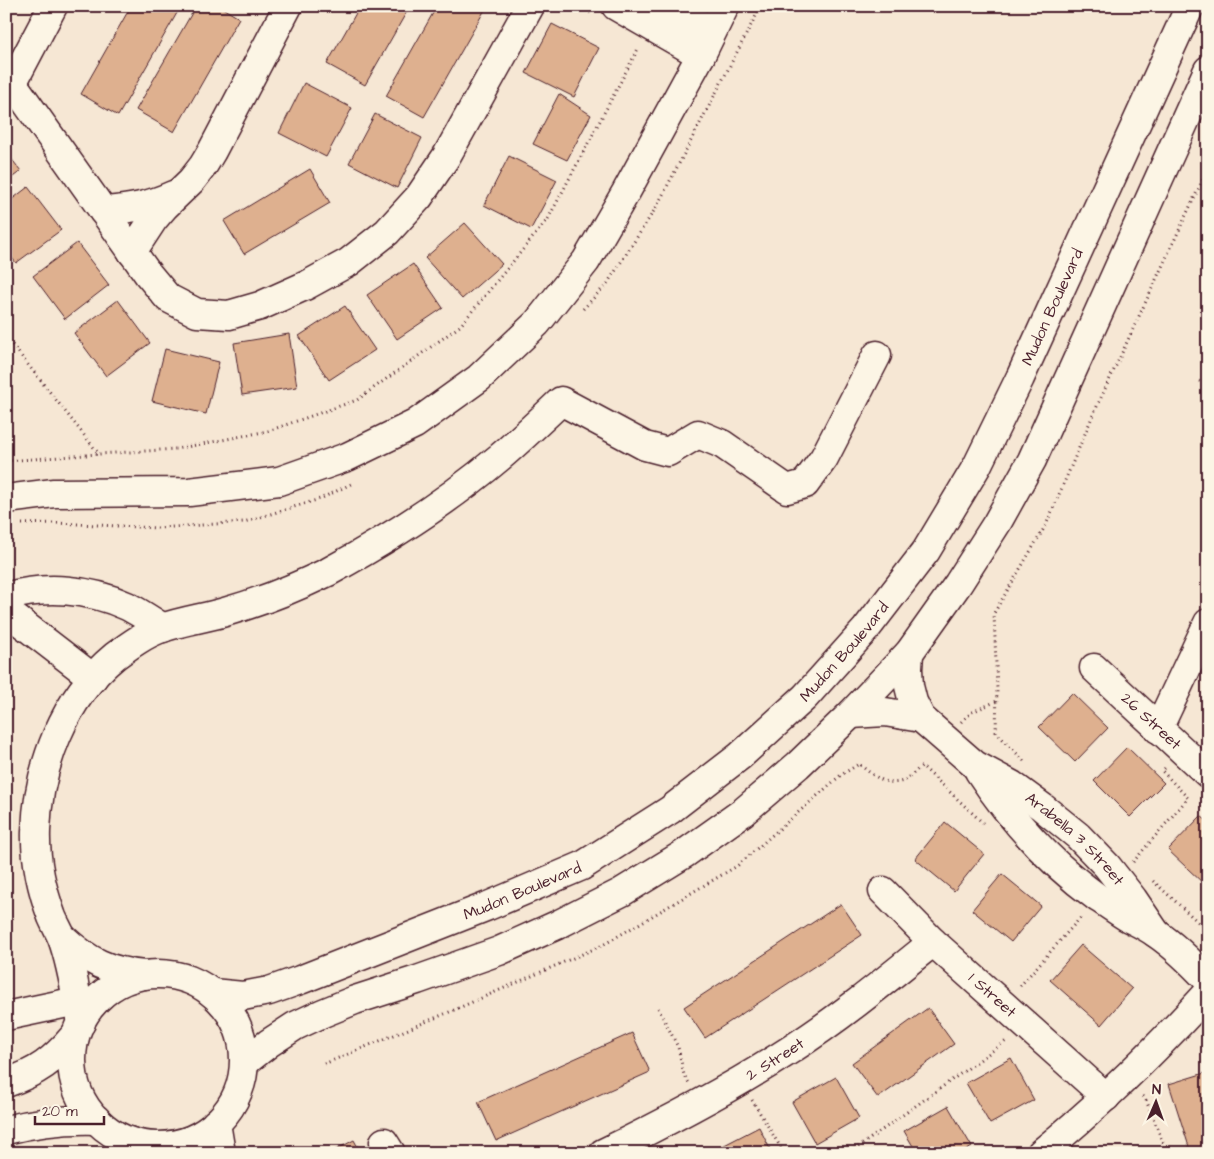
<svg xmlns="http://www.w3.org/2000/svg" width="1214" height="1159" font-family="'Architects Daughter',sans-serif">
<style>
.building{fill:#deb08f;stroke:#4a1f2b}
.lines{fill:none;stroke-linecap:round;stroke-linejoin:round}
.minor-casing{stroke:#4a1f2b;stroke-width:31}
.path{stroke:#4a1f2b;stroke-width:3;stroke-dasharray:1 4;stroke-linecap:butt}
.minor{stroke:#fcf5e5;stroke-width:28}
.labels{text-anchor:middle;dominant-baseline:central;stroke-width:4;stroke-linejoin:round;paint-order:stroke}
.street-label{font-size:16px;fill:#4a1f2b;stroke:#fcf5e5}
</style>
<rect width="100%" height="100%" fill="#f6e7d4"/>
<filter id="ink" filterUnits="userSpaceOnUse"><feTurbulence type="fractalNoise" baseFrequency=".02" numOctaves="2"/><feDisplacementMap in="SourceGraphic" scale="10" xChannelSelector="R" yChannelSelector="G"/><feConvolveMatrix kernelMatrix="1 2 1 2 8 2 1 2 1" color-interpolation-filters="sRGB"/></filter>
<g filter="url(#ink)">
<path class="building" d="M131,6h50l-63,110 -37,-22z
M196,6h23l20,12 -65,114 -38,-22z
M360,6h50l-45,79 -38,-21z
M437,6h50l-63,111 -38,-21z
M552,24l47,24 -25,49 -48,-24z
M304,83l48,25 -26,49 -47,-24z
M559,94l32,21 -24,45 -34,-16z
M375,114l47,24 -25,50 -48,-25z
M6,152l15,19 -15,11z
M509,156l48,24 -26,49 -47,-24z
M310,169l20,34 -86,51 -20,-33z
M28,187l33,43 -45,33 -10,-13v-46z
M465,223l37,41 -40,35 -37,-41z
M77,243l32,42 -44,34 -32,-43z
M413,264l30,44 -46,31 -30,-44z
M118,300l32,43 -44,33 -32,-43z
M345,306l30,44 -46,30 -30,-44z
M289,334l8,53 -55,8 -8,-52z
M165,349l54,13 -13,52 -54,-13z
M1072,693l36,35 -33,34 -36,-35z
M1127,747l37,36 -34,34 -36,-36z
M1201,816l7,6v60l-3,3 -37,-35z
M945,822l39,32 -30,37 -39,-32z
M1002,874l39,32 -30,36 -39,-32z
M841,904l21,31 -157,103 -21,-31z
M1081,945l51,44 -31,36 -51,-45z
M928,1008l26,36 -76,54 -26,-35z
M632,1033l18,39 -154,69 -18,-39z
M1011,1058l23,42 -44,24 -24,-41z
M1208,1072v81h-17l-22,-69z
M836,1077l23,41 -44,25 -23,-41z
M948,1106l24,41 -10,6h-45l-13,-22z
M759,1127l13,26h-63z
M354,1140l7,13h-31z"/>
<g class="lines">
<g class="minor-casing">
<g id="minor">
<path d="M616,6l85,49"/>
<path d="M660,6l53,23"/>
<path d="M6,74l142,200 20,24 29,15 32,2 31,-9 47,-21 42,-23 38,-30 32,-35 27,-40 84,-151"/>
<path d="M13,82l40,-76"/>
<path d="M103,211c27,-2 46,-5 70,-16"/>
<path d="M132,252l21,-32 12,-14 27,-26 11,-14 9,-15 76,-145"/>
<path d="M6,499l48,-6 135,-1 90,-11 68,-24 68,-33 64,-46 58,-55 49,-62 40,-69 75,-137 24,-49"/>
<path d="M6,597c39,-12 84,-8 121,9 12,6 24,14 36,22"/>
<path d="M6,611l87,67"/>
<path id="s1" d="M909,653l-1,16 1,17 4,16 8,16 54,47 37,20 30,22 36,29 29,30 26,33 23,34"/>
<path id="s2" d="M1094,668l114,106"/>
<path d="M851,714l34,-2 36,6"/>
<path d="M1158,729l50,-106"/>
<path d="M979,771c32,49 71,92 119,127 10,6 19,13 29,19 10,5 21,10 30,17 19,13 35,29 51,46"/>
<path id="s3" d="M883,891l50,51 173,155"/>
<path d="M62,937c27,25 46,34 82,38"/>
<circle cx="158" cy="1060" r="86"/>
<path id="s4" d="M212,993l31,3 26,-5 31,-11 188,-74 94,-40 88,-56 70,-54 65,-59 61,-68 60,-78 51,-85 43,-88 170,-372"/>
<path d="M6,1016l71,-15"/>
<path d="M81,1023c-5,-28 -9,-58 -19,-85 -3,-7 -7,-14 -10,-21 -10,-27 -17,-57 -16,-86 2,-65 28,-133 79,-175 15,-11 30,-22 47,-28 20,-7 42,-10 63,-16 35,-10 70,-24 103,-40 61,-33 119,-70 172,-115 21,-18 41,-37 61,-56l84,45 23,6 30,-18 24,10 65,45 18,-5 19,-26 53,-103"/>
<path d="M245,1062l24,-19 26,-17 28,-13 32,-13 62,-20 82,-29 58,-26 65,-33 62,-38 59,-42 55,-47 53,-51 58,-61 49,-69 39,-61 35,-63 176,-390"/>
<path d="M6,1083c32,-11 47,-22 69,-48"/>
<path d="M216,1123l5,30"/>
<path d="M6,1130c31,-8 59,-11 91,-10"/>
<path d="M384,1142l7,11"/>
<path id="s5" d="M603,1153c64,-31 127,-64 187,-103 50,-32 96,-70 143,-108"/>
<path d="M1041,1153c60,-49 115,-103 167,-160"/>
</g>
</g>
<path class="path" d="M582,6l9,7
M583,309l24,-25 50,-78 104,-200
M6,337l93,117 77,-5 92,-18 89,-31 103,-74 88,-107 91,-172
M1199,381l9,4
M6,461l93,-7
M22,524l33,-1 104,5 85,-6 76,-23 31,-15
M961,722l11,-10 25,-11
M1024,761l-28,-29 1,-42 -3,-77 52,-88 47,-110 115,-247
M1133,862l55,-64 -26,-27 3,-3
M1153,881l55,50
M1020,986l62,-70
M658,1008l20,39 6,28 5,8
M324,1064l123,-51 156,-68 134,-79 104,-91 18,-11c12,10 27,23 44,17 6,-2 13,-11 19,-15l61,57
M1143,1096l3,4 21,53
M752,1100l32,53
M850,1153l156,-112"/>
<use href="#minor" class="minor"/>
</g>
</g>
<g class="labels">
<g class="street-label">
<text stroke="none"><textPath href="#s4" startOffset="1140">Mudon Boulevard</textPath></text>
<text stroke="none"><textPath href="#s4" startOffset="735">Mudon Boulevard</textPath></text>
<text stroke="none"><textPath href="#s2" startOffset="78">26 Street</textPath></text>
<text stroke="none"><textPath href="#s1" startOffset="264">Arabella 3 Street</textPath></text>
<text stroke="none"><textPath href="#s4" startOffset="330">Mudon Boulevard</textPath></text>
<text stroke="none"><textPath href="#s3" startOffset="151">1 Street</textPath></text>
<text stroke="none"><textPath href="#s5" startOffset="196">2 Street</textPath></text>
</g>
</g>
<rect width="1214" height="1159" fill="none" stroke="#fcf5e5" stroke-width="25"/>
<rect x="12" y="12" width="1189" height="1134" fill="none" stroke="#4a1f2b" stroke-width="2" filter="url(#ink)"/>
<g transform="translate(1156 1102) rotate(2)" stroke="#fcf5e5" stroke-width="4" paint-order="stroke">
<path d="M0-4L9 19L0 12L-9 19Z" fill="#4a1f2b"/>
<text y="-8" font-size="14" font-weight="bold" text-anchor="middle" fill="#4a1f2b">N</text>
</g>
<path d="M35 1116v8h69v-8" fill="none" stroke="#4a1f2b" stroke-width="2.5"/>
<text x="42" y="1116" font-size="15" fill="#4a1f2b" stroke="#fcf5e5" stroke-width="4" paint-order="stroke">20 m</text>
</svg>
